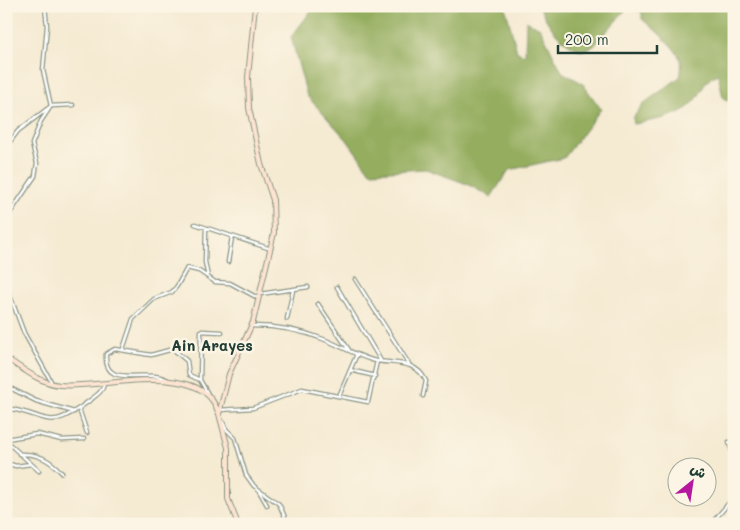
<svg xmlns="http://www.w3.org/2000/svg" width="740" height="530" font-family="Mali,'Playpen Sans Arabic',sans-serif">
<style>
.forest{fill:#94ad5f;stroke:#5a754a}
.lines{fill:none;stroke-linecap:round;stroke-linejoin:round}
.street-casing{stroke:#8a9483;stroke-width:5}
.secondary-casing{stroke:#8a9483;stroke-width:6}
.street{stroke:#fff;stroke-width:2.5}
.secondary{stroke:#fde4d1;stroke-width:4}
.labels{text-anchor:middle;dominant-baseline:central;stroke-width:5;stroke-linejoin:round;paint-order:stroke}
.quarter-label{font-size:15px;font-weight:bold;fill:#1f3d34;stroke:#fcf5e5}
</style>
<rect width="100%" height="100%" fill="#fcf5e5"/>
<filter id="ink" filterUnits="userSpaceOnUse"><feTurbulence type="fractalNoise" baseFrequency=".02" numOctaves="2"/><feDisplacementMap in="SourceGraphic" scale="10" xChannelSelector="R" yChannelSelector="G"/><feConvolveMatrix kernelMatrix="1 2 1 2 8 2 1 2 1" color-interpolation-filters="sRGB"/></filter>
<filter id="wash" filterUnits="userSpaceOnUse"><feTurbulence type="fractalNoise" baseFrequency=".0096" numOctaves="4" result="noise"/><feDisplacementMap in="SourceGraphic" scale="20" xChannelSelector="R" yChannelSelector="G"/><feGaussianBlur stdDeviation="1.12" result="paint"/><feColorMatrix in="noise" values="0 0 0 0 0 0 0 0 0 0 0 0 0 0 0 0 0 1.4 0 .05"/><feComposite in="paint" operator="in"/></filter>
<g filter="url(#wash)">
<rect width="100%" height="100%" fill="#f5ead2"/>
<path class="forest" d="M315,6h190l12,46 8,3 1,-34 14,7 22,44 20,11 19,26 -37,49 -55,12 -18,27 -24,-13 -41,-15 -56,3 -23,-32 -40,-44 -16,-59z
M539,6h195v98l-11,-6 -5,-24c-17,7 -14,18 -25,29 -15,15 -39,17 -59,21l-1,-6 10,-14 37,-27c1,-4 2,-11 1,-16 -5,-14 -27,-32 -39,-42v-7l-14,-5 -34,39 -13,5c-23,-11 -31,-23 -42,-45z"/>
</g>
<g filter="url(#ink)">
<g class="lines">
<g class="street-casing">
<path id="street" d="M6,147l12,-16 33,-25 22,-1
M6,219l29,-43 2,-13 -5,-19 9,-23 10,-15 -8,-36 4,-44 -2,-20
M195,224l76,25
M206,228l-1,34 3,15
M228,262l4,-25
M355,279l54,85
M6,285l18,48 28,50
M337,287l44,74
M260,294l48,-7
M318,304l31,46
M287,319l6,-29
M252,326c24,0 48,4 71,13 16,6 32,16 49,21 20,5 43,-2 54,21l-3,15
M123,349l10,-30 21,-20 18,-7 5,-6 10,-18 12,3 16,11 15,1 28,15
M350,370l25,6
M168,380c-22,-13 -65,11 -62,-26l9,-5 36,6 22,-6 14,12 2,14 11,5
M6,386l30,15 38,11
M208,394l-8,-14 1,-49 21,1
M339,396l18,-42
M6,408c44,7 41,25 83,-7 6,-5 14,-9 15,-17
M79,409l8,24
M219,410l34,-2 49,-19 66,13 9,-41
M223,422l3,7 9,9 11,37 8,11 25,18 9,20
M6,439l31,-5 25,6 22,-1
M6,441l33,30
M729,442l5,16
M19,454c19,-1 31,6 43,19
M6,463l10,3 15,-2
M259,491l8,14
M711,524l23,-27"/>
</g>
<g class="secondary-casing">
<path id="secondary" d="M6,358c17,11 34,25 54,27 41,5 142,-27 158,27
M238,524l-10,-25v-51l-9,-34 10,-40 24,-52 21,-89 -1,-33 -12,-36 -12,-56 -1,-31 7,-71"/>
</g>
<use href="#street" class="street"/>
<use href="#secondary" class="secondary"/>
</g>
</g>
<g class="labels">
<g class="quarter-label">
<text x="212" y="345">Ain Arayes</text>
</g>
</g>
<rect width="740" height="530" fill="none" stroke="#fcf5e5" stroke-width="25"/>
<g transform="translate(692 482) rotate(30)"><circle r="24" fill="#fcf5e5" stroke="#a4ab9e"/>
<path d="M0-4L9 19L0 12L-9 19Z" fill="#b5179e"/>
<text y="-8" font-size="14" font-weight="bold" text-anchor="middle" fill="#1f3d34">ش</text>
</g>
<path d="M558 45v8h99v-8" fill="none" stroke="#1f3d34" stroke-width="2.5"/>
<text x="565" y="45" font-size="15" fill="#1f3d34" stroke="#fcf5e5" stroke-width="4" paint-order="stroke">200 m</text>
</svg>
